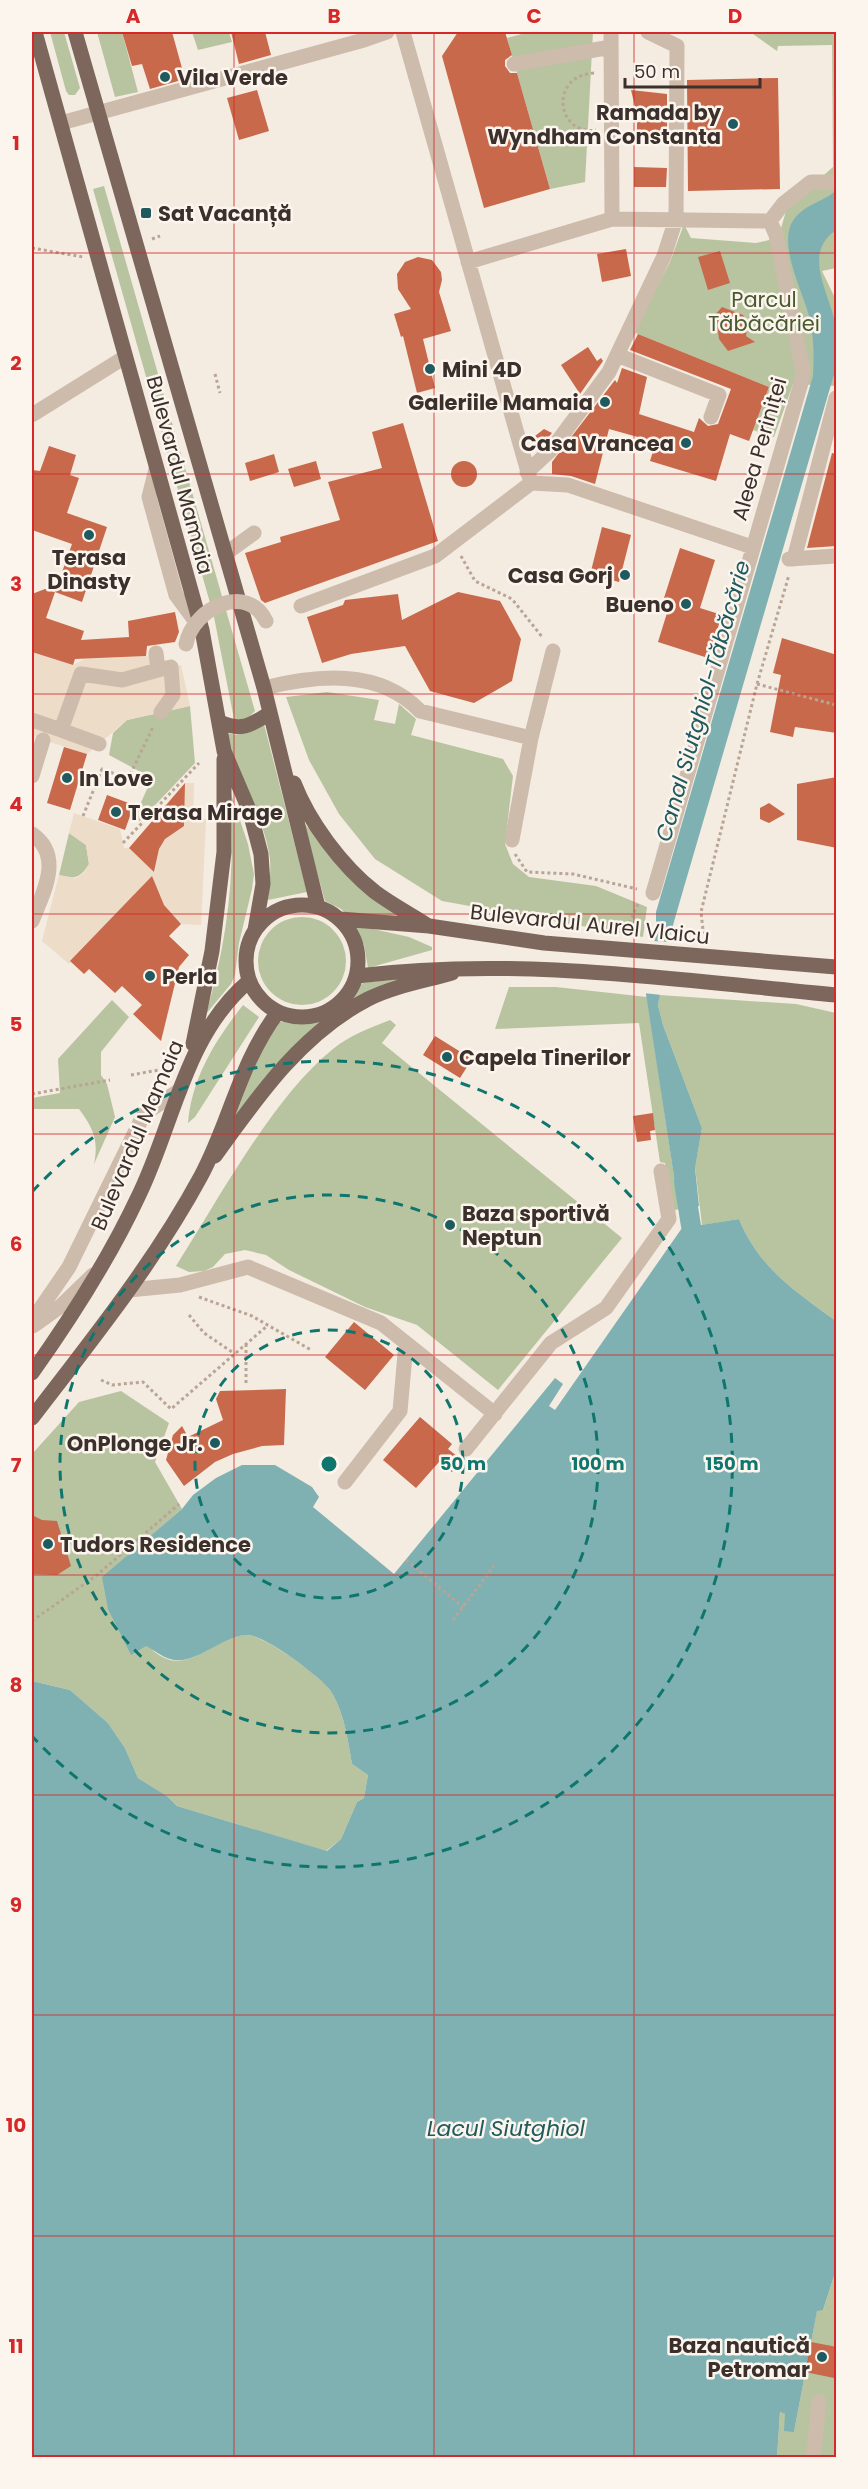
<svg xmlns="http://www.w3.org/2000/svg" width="868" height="2489" font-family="Poppins,sans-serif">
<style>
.green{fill:#b8c4a0}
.plaza{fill:#ecdcc8}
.water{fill:#7fb0b2}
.pier{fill:#f4ebe1}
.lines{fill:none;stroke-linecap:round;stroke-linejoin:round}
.canal{stroke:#7fb0b2;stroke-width:20}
.building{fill:#c8694b}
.path{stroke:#b9a596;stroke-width:3;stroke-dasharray:3 3;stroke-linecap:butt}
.minor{stroke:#cdbbac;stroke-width:15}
.major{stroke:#7d675c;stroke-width:15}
.minor-bridge{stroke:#cdbbac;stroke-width:15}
.grid{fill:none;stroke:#d62828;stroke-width:1.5;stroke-opacity:0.55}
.ring{fill:none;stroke:#0f766e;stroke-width:3;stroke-dasharray:10 8}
.poi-dot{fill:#1f5a5e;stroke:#fbf5ee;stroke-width:2}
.labels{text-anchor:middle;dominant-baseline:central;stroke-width:5;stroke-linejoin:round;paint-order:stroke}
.poi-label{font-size:21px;font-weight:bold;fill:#3b302b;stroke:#fbf5ee;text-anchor:start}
.park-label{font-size:21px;fill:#4a5a2e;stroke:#fbf5ee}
.street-label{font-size:21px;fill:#3b302b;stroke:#fbf5ee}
.water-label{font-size:22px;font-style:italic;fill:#1f5a5e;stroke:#fbf5ee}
.centre{fill:#0f766e;stroke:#fbf5ee;stroke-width:3}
.ring-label{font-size:18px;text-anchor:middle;font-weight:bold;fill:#0f766e;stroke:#fbf5ee;stroke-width:5;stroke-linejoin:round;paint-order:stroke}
.neatline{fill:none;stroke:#d62828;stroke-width:2}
.grid-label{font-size:20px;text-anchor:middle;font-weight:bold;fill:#d62828}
</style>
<rect width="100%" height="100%" fill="#f4ebe1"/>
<path class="green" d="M50,32h14l16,56 -5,7h-6l-3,-4z
M97,32h25l16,60 -23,5z
M192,32h37l3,10 -34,8z
M529,32h64l-8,150 -35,7 -43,-151z
M750,32h86v236l-14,3 14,29v86l-43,-2 -19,53 -21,-7 16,-43 -136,-55 37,-70 14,-38 7,14 65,5 22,-5 9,-30 46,-41 -1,-122 -54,1 -1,5z
M104,186l151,525 -9,9 -12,-1 -20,-102 -121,-428z
M327,692l52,8 -5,20 21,4 4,-20 17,15 -5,16 92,24 10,17 -8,68 8,20 16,13 67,9 51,21 -4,30 -201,-36 -67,-42 -36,-45 -30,-54 -23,-63z
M190,706l5,57 -55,58 -6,-3 18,-40 -43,-23 4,-22 14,-13z
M264,724l43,168 -39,8c1,-15 4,-33 1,-47 -7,-42 -35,-78 -42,-120 15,4 24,0 37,-9z
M230,791l18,53 6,30 -2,15 -13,54 -4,32 -4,9 -25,30c22,-75 30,-145 24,-223z
M303,822l13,14 86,82 -54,-2 -7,-7 -16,-8z
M69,833l17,12 3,19c-8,14 -16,16 -30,11z
M258 961a44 44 0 1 1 88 0a44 44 0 1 1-88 0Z
M351,924l58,13 23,10v3l-64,18 -4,-23z
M440,973l-84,29 -137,140 39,-87 22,-33 32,1 23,-11 28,-29z
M509,987h47l91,10 32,212 -7,2 -7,-48 -5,-1 -21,-139 -144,6z
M659,995l137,9 40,9v308c-41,-30 -77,-53 -97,-102l-37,6 -7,-58 7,-39 -39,-103 -5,-20z
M112,1000l17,17 -28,35v23l6,9 8,33 -21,47c5,-24 -1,-36 -15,-55h-47v-11l28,-5 -2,-34z
M243,1005l16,12 -64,100 -7,6c4,-46 27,-82 55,-118z
M390,1020l6,5 -14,18 240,195 -124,152 -81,-65 -52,-18 -76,-37 -23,-15 -21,-5 -20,4 -12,13 -9,4 -15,1 -13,-6c42,-66 97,-169 157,-217 17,-14 37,-21 57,-29z
M121,1391l48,32 -14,39 27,47 -79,68c15,25 38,75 67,83 26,6 53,-26 77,-25 17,0 74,41 83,55 14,21 18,50 22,74l16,11 -4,23 -7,4 -16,37 -15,12 -149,-45 -10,-10 -29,-18 -13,-30 -17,-25 -38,-33 -38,-9v-227l47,-52z
M836,2270v187l-59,1 3,-46 5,2 9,18 23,-122h6z"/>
<path class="plaza" d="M162,651l3,17 16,-3 9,41 -63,14 -40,34 -55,-18v-84l41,13 12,-6 62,-3z
M185,783h9l-1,35 13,1 -5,106 -20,-1 -17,-19 -12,-28 -83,87 -27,-23 17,-66 17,3 8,-5 5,-9 -3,-19 -17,-12 5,-20 46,16 4,19h5l26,24 4,-23 6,-10 18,-14z"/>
<path class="water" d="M836,190v40c-36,25 -4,65 0,99 2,13 0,29 -1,42l-151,516 -15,52 -11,66 5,20 39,103 -7,40 4,38 -20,3 -33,-215 10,-63v-19l157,-536c1,-16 1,-34 -2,-51 -4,-28 -37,-82 -16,-107 12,-15 31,-17 41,-28z
M739,1219c20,49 56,72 97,102v949l-13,40 -6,1 -23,121 -10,-1 1,-17 -5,-2 -3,46h-745v-777l38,9 38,33 17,25 13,30 29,18 10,10 150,45 14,-12 16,-37 7,-4 4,-23 -16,-11c-4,-24 -8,-53 -22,-74 -10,-14 -67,-56 -83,-55 -24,0 -53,32 -77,24 -8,-2 -16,-9 -24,-13l-15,9 -23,-46 -6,-32 80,-68 11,-14 23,-17 26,-13h33l37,22 7,10 -6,10 81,67 161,-196 8,6 -14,22 6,4 127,-182z"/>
<path class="pier" d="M652,941l20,1 -10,53 -19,-2z"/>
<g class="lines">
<path class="canal" d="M684,1182l7,44"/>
</g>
<path class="building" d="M122,32h50l13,47 -35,10 -8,-25 -10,2z
M231,32h34l6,23 -32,9z
M458,32h47l7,23 -7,5v6l5,7h7l33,116 -66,19 -42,-152z
M778,78l2,111 -92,2 -1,-111z
M257,90l12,41 -30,9 -12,-42z
M631,90l36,4v41l-30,-1v-19z
M634,167l33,1 -1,19h-32z
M626,249l5,27 -29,6 -5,-28z
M720,251l10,32 -22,7 -10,-33z
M418,257l14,3 9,12 1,8 -3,12 12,39 -28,8 12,49 -18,5 -14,-57 -2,1 -7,-23 17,-5 -13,-20 -1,-15 8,-12z
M722,307l21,8 5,7 -2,14 9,6 -27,9 -9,-12 -2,-16 -6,-4z
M638,334l131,53 -20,54 -19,-7 -14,47 -66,-20 5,-16 -11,-3 1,-3 -36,-10 -14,55 -24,-8 -19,-2v-12l63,-82 2,3 5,-15 25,9 -8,37 55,18 5,-14 9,8 10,-2 13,-35 -101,-39z
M588,347l9,14 4,-3 2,3 -23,33 -19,-29z
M403,423l35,118 -173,62 -4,-3 -16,-47 36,-11 -1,-5 60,-17 -12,-38 54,-14 -10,-36z
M544,429l8,4 -12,14 -5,-11z
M49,446l27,9 -6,20 9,3 -12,35 40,14 -25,75 -27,-10 17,-48 -40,-14v-60l8,1z
M832,453l5,1v92l-30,2z
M274,454l5,18 -29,9 -5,-18z
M451 474a13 13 0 1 1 26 0a13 13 0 1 1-26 0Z
M316,461l5,18 -27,8 -6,-18z
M602,527l29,8 -12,47 -29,-7z
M680,548l35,12 -15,48 22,7 -14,43 -50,-16 13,-42 -7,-2z
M45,589l10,3 -9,26 38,13 -3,9 48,-3 -1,-16 47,-9 4,20 -4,10 -28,4 -1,10 -71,3 -2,6 -41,-13v-58z
M458,592l42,9 21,38 -9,42 -38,22 -44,-12 -25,-45 -54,8 -29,9 -15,-46 36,-12 2,-5 53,-6 4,26z
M782,638l55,17v78l-42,-6 -2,10 -23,-5 11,-57 -8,-2z
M64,747l23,7 -17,56 -23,-7z
M837,777v71l-40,-8v-56z
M185,783l-1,43 -19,13 -6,10 -5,23 -25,-24z
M107,795l27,10 -9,25 -27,-10z
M769,803l16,11 -16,9 -9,-4v-11z
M152,876l12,29 17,19 -12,12 20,19 -10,12 -18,74 -28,-27 9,-9 -20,-19 -7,7 -26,-24 -5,5 -14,-13z
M435,1036l37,23 -12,19 -37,-23z
M653,1113l2,17 -5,1 1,9 -14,2 -4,-26z
M354,1322l40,33 -29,35 -40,-33z
M286,1389l-2,56 -22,1 -29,8 -18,8 -31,24 -18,-26 7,-25 9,-9 6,11 35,-17 -7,-21 4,-8z
M420,1417l32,27 -4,5 14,11 -10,12 -13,-10 -23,26 -33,-28z
M32,1515l10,5 15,1 14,45 -14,9 -25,-1z
M811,2342l26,5 -3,31 -29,-6z"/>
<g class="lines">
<path class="path" d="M594,73c-46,3 -37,63 2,57
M152,239l8,-3
M32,248l51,9
M215,374l5,19
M461,556l14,25 37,18 31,39
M757,684l79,21
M83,816l19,-47 26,10 25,-52
M123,843l76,-80
M515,854l12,18 46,2 64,15
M624,934l15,-32
M709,939l-6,-9 -2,-18 56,-228 32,-109
M131,1075l33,-6
M32,1094l78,-14
M199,1297l53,19 59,34
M189,1315l15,18 31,21
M246,1344v40
M101,1380l11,5 31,-3 28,27 96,-83
M406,1560l57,47
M453,1620l41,-54
M32,1621l65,-46 82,-71"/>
<path class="minor" d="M403,32l127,447
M611,32l1,187
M514,64l97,-17
M61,123l303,-83 23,-8
M468,262l144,-43 158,2 13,-17 28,-22h23
M617,355l102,40 -8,22
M32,415l93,-58
M156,469l-7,28 27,98 26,35
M527,472l25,-23 57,-77 55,-116 12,-37 1,-173 -29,-14
M225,554l29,-21
M789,559l47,-3
M794,559l42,-161
M301,606l134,-50 96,-73 37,2 184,62
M158,670l13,-3 2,28 -12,17
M264,688c52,-13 115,-20 156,23l111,27
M32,720l29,10 20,-56 41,6 36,-10 -2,-17
M61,730l38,14
M32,776l11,-36
M32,834c32,22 11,59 0,87
M512,840l19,-102 22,-87
M653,893l148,-510 2,-12 -27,-136 -6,-14
M129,1290l51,-5 68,-18 133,56 114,91
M32,1321l37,-54 75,-153 36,-24
M33,1326l28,-20 32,-31
M466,1449l85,-106 55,-35 63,-89 -8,-48
M345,1482l55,-71 6,-68
M813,2458l6,-56"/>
<path class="major" d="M35,32l167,598 22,121 26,61 11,42 2,30 -8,46
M75,32l189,656 54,219
M220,722c22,10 31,3 50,-9
M294,783c15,39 48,83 81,109 16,12 35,22 52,33
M246 961a56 56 0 1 1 112 0a56 56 0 1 1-112 0Z
M340,919l89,7 115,17 292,24
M357,976c161,-20 319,4 479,19
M193,1044l19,-93 12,-99v-93
M215,1156c43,-60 86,-122 153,-157 26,-13 56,-18 84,-26
M32,1373c39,-55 77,-114 106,-176 36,-73 46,-161 111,-216
M32,1418c59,-77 122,-155 169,-242 29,-54 38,-112 77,-164"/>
<path class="minor-bridge" d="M186,644c7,-36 61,-62 80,-23"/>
</g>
<path class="grid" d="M234,32v2426M434,32v2426M634,32v2426M32,253h804M32,474h804M32,694h804M32,914h804M32,1134h804M32,1355h804M32,1575h804M32,1795h804M32,2015h804M32,2236h804"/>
<g class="ring">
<circle cx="329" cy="1464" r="134"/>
<circle cx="329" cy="1464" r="269"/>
<path d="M32 1192A403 403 0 1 1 32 1736"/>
</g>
<g class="poi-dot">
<circle cx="165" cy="77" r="6"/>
<circle cx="733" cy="124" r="6"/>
<rect x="140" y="207" width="12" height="12" rx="3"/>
<circle cx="430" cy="369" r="6"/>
<circle cx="605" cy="402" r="6"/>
<circle cx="686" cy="443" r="6"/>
<circle cx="89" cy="535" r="6"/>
<circle cx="625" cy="575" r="6"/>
<circle cx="686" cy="604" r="6"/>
<circle cx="67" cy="778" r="6"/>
<circle cx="116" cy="812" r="6"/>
<circle cx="150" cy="976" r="6"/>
<circle cx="447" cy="1057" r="6"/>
<circle cx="450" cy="1225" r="6"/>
<circle cx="215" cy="1443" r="6"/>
<circle cx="48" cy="1544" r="6"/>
<circle cx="822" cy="2357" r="6"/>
</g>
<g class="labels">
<g class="poi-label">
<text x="177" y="77">Vila Verde</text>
<text x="721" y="112" text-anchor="end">Ramada by<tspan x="721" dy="24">Wyndham Constanta</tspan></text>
<text x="158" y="213">Sat Vacanță</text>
<text x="442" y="369">Mini 4D</text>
<text x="593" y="402" text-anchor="end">Galeriile Mamaia</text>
<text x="674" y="443" text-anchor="end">Casa Vrancea</text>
<text x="89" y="557" text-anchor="middle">Terasa<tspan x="89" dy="24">Dinasty</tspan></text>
<text x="613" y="575" text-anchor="end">Casa Gorj</text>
<text x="674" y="604" text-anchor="end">Bueno</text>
<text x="79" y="778">In Love</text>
<text x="128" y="812">Terasa Mirage</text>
<text x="162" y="976">Perla</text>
<text x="459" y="1057">Capela Tinerilor</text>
<text x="462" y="1213">Baza sportivă<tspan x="462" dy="24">Neptun</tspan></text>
<text x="203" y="1443" text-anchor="end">OnPlonge Jr.</text>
<text x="60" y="1544">Tudors Residence</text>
<text x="810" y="2345" text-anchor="end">Baza nautică<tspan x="810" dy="24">Petromar</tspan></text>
</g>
<g class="park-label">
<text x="764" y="299">Parcul<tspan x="764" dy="24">Tăbăcăriei</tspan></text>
</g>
<g class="street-label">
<text transform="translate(759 449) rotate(-74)">Aleea Periniței</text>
<text transform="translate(180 475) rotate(75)">Bulevardul Mamaia</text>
<text transform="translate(590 924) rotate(6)">Bulevardul Aurel Vlaicu</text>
<text transform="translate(137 1135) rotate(-67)">Bulevardul Mamaia</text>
</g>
<g class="water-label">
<text transform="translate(703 701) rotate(-74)">Canal Siutghiol-Tăbăcărie</text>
<text x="506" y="2128">Lacul Siutghiol</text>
</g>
</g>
<circle cx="329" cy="1464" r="9" class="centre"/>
<g class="ring-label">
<text x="463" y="1470">50 m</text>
<text x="598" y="1470">100 m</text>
<text x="732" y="1470">150 m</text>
</g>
<rect width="868" height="2489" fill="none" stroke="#fbf5ee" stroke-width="66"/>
<path d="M625 78v9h135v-9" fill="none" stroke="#3b302b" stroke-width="3"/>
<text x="634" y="78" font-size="18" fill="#3b302b" stroke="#fbf5ee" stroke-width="4.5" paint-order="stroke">50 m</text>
<rect x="33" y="33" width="802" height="2423" class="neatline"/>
<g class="grid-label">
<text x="133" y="23">A</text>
<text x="334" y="23">B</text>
<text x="534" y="23">C</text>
<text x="735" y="23">D</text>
<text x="16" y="150">1</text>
<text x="16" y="370">2</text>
<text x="16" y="591">3</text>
<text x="16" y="811">4</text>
<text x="16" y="1031">5</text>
<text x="16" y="1251">6</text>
<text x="16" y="1472">7</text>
<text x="16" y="1692">8</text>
<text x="16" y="1912">9</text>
<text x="16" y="2132">10</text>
<text x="16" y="2353">11</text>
</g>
</svg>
